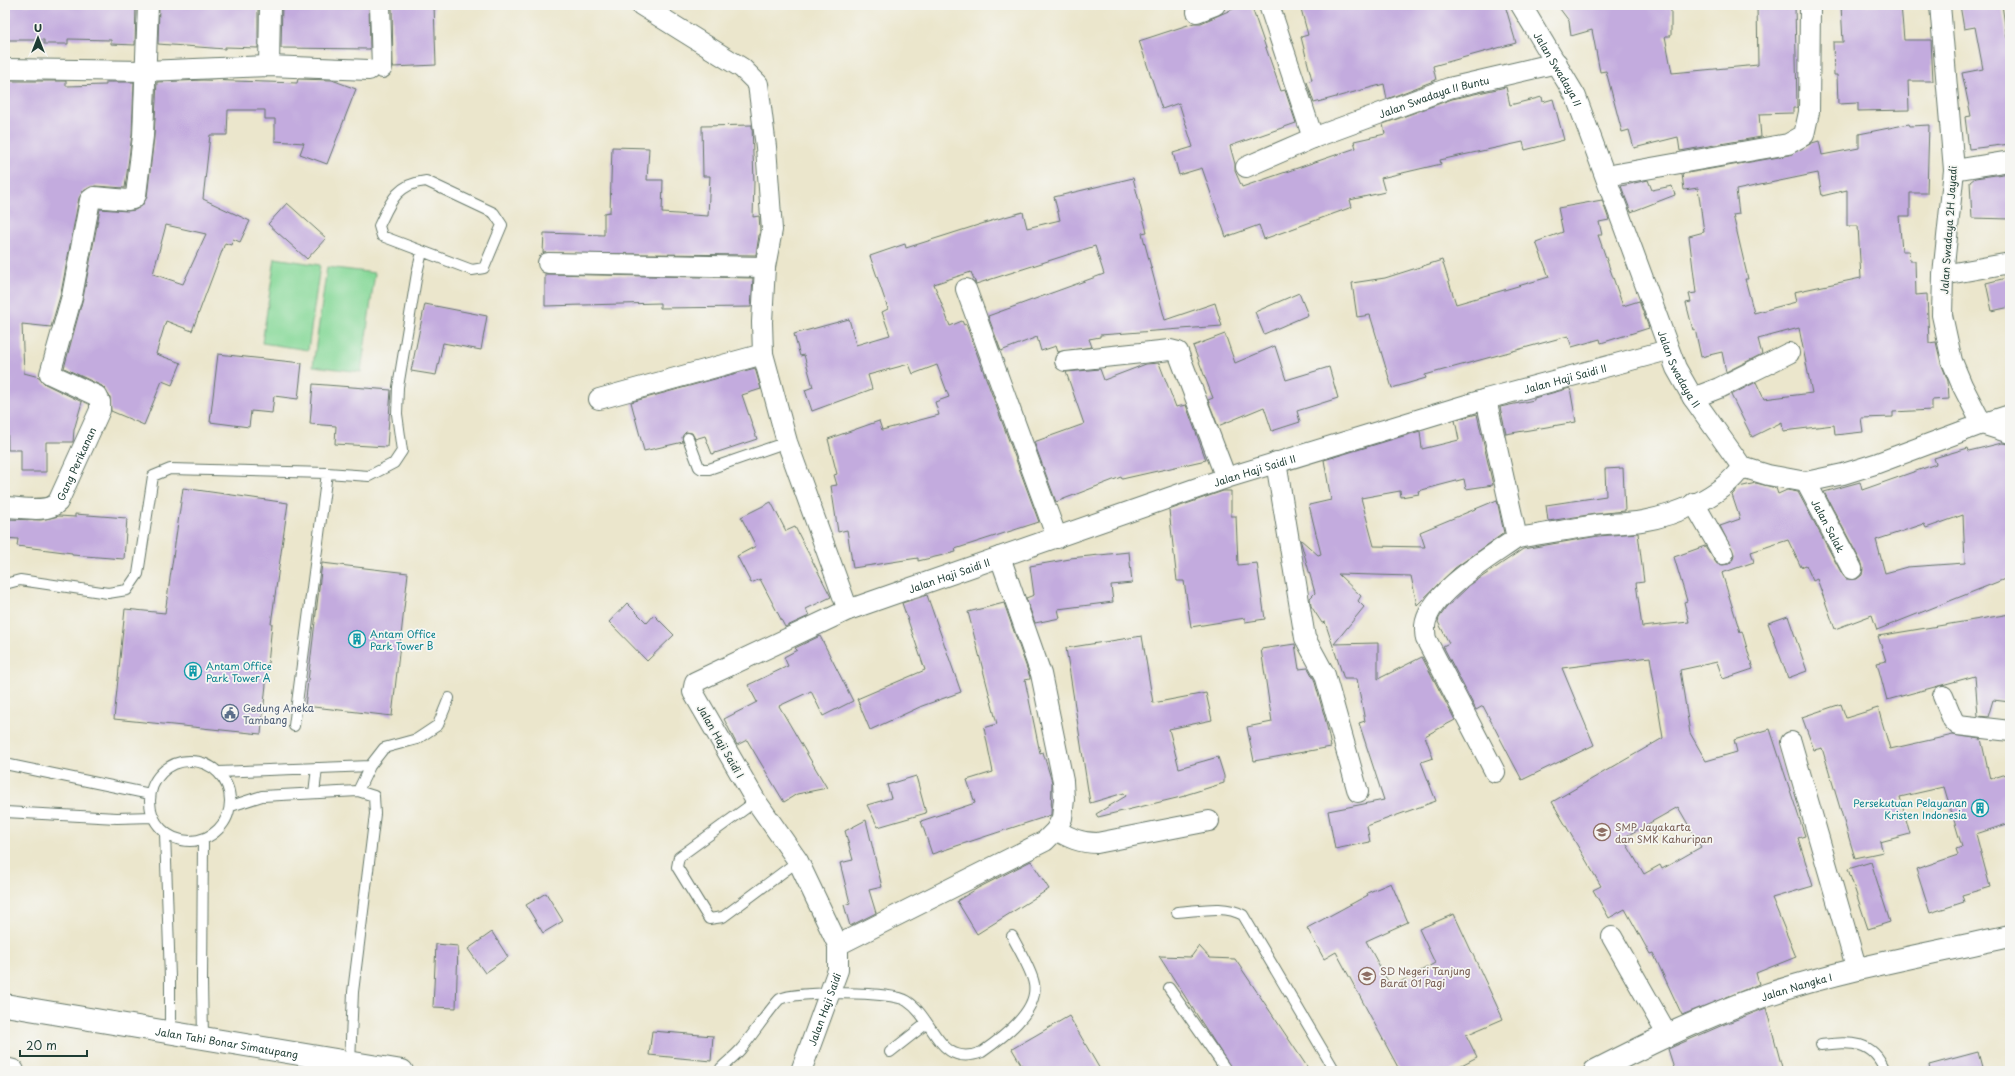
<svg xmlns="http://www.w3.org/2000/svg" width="2015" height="1076" font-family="'Playpen Sans',sans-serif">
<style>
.pitch{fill:#88d99a;stroke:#548b67}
.building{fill:#c3abde;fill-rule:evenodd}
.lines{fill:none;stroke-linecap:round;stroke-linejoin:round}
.service-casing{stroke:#667869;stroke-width:12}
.minor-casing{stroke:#667869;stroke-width:22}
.tertiary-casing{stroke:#667869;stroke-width:24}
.trunk-casing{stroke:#667869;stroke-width:24}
.motorway-casing{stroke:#667869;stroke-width:24}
.service{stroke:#fff;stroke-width:10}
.minor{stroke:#fff;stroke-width:20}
.tertiary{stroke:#fff;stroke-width:22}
.trunk{stroke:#fff;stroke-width:22}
.motorway{stroke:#fff;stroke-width:22}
.labels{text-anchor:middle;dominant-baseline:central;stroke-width:3.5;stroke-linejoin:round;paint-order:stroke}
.street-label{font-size:10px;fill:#1f3d34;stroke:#f6f6f2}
.culture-label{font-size:10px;fill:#0d838f;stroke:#f6f6f2;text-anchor:start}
.service-label{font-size:10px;fill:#4e5e75;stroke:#f6f6f2;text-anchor:start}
.education-label{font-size:10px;fill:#785e54;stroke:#f6f6f2;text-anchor:start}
</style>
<rect width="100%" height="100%" fill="#f6f6f2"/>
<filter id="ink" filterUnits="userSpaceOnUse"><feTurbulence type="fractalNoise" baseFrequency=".025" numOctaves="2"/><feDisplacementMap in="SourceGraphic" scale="8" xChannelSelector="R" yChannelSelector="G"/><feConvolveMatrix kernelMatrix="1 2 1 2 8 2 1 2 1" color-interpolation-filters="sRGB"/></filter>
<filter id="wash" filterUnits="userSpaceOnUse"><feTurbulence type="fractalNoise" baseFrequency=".012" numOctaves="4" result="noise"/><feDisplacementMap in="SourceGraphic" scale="16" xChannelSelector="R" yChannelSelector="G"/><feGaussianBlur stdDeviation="0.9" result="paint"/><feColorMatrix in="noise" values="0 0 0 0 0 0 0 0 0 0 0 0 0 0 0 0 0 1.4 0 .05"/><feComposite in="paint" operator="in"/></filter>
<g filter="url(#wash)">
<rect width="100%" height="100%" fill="#ebe6cc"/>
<path class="pitch" d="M275,258l45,7 -12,85 -46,-7z
M327,267l48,6 -14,99 -48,-6z"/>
<g id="blocks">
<path class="building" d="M5,5h131l-1,40 -24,-1v-4l-43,-1v5h-24v-4h-39z
M159,5h99v43l-33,-1v2l-67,-5z
M282,5h87l1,44 -89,-1z
M392,5h42l2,60 -43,2z
M1242,5h9l30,86 4,-1 11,33 -66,23 5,18v7l7,16 114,-39 -2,-7 31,-7 -2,-10 69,-25 54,-12 4,18 32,-8 1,5 10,-3 11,41 -39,10 -2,-8 -83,18 1,4 -60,14 4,14 -35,8 2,7 -63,23 -25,9 -5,-14 -33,12 -24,-69 -23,7 -6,-22 20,-6 -14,-44 -17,6 -23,-68 55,-18h7z
M1300,5h205l11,38 -83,23 3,14 -49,19 -3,-15 -70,19 -7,-21 5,-2 -11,-43 7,-2z
M1557,5h114v31h-6l7,37 86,-8 -1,-60h38l2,103h-4v5l-34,1 2,23 -81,14 -2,-14 -44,11 -5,-18 -7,2 -16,-61 -6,1 -8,-42 -21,6 -2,-15z
M1841,5h60l3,35h27l2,41h-25l1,29 -51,1v-8l-20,1 -1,-29h-3l-1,-33h10z
M1960,5h42l5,33h3v106l-41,5 -4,-32 6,-1 -9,-43 21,-4 -8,-42 -11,2z
M298,79l34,1 24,9 -29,75 -27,-10 4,-11 -29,-2v-22h-10v-9h-37l-1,25h-17l-7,64 47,22 -10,21 -7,-3 -2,6 -6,-2 -33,88 -26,-10 -10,33 25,9 -9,22 -10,-4 -18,44 -33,-14 -1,-14 -8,-11 -38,-18 19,-70 17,-89 27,2 8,-1 7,-4 5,-9 7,-60 3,-55 46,-2 94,3zM166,225l40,9 -23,50 -30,-10z
M6,81h60v5l40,-1v-3h28l-2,53 -7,53 -30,-2 -12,5 -4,7 -18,95 -10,34 -29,-3 2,49 15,4 6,7 37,18 -8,28 -1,12h-27v30h-25v-22h-13l-1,-45h-2z
M1909,124l1,2 19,-1 -2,68h-17v23h-11l3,35h7l1,10h5l1,34 11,-1 2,49 7,-1 5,21 7,18 1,18 -17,1v10l-39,2v5l-32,1 2,14 -28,3 -1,-10 -51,6 -1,-9 -30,15 -21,-42 25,-13 8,17 48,-6 -13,-65 -41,11 4,15 -36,18 -4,-20 -21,5 -6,-28 -2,1 -7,-27 5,-1 -2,-8 7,-1 -7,-57 15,-4 -6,-44 -14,2 -2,-16 108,-19 22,-12 7,-2 3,14 37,-7v-14zM1818,173l4,23 25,-6v36h11l3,52 -67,14 2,10 -42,11 -9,-34h3l-15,-64 6,-1 -3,-24z
M752,125l2,57 -1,35 6,-1 1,13 -4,26 -213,-2 1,-20 60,2v-22l6,-1 2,-65 37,1 -2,32h16l-1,33 46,3 2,-40h-7l-1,-50z
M2010,173v46l-38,-1 -2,-36 5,-4z
M1133,178l14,54 -5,1 23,87 50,-17 7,23 -122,9v2l-11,2 3,8 -34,5 -2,-6 -15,5 -4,-14 -36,14 -13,-35 116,-42 -9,-28 -119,38 -5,-12 -37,12 16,42 12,-5 2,4 2,-1 73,198 -84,27 1,3 -38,9v-3l-65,10 -6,-38 -9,2 -7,-46 6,-1 -3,-10 3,-1 -9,-35 51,-18 3,9 57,-15 -4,-13 14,-5 -12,-32 -24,9 -4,-10 -41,11 4,14 -60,22 -7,-21 8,-3 -9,-32 -4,1 -6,-22 55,-15 7,26 34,-10 -8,-23 6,-3 -18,-53 35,-12 1,4 88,-28 29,-8 4,16 33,-8 -6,-23z
M1648,180l4,10 20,-4 3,9 -44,17 -10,-26z
M1602,200l7,20 -10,2 3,13h-4l25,71 16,-5 10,27 -48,15 -1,-4 -28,8 -4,-11 -143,39 1,3 -34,10 -22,-73 -13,2 -5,-34 33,-5 57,-18 14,44 93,-27 -13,-35 27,-10 -5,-24z
M287,203l39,35 -19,21 -39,-35z
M545,274l208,4 -2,29 -91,1v-5l-115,3z
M2010,277v30l-18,4 -6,-28z
M1299,293l9,22 -44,19 -9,-22z
M425,304l62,12 -6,34 -38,-7 -7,32 -25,-4z
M1225,334l10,29 40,-17 11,34 43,-13 9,31 -41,13 3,11 -28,9 -8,-24 -46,19 -10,-26 5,-2 -20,-52z
M218,354l84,9 -4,36 -24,-3 -2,17 -21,-2 -2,16 -39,-5z
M1159,363l17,44 10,-2 20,55 -84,19 -1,-2 -65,25 -22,-60 50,-18 -18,-52 34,-3 4,11 42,-16z
M755,368l6,21 -19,6 15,44 -45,15 -7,-18 -10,3 -3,-6 -6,-1 -4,5 1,5 -39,9 -13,-49z
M313,384l78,6 -4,57 -52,-3 1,-18 -26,-2z
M1570,388l6,34 -70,12 -6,-27 34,-7v-2z
M1477,414l16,71 -27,4 -2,-10 -46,12 1,3 -18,3 -1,-6 -39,7 13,48 51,1 -5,-15 77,-32 7,33 -49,35 -38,37 -6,-29 -73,-2 23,22 -3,5 6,6 -30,37 44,-1v36l44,-22 33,63 -30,16 8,22 -12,4 15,39 -69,25 3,16 -35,7 -7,-38 56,-11 -25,-77 6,-2 -8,-42h-13l-19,-57 -3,1 -11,-17 -1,-8 5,-5 -15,-54 18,16 3,-1 -12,-49 22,-5 -7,-40 96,-29 2,18 37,-9 -4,-20z
M2002,443l8,1v133l-133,53 -5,-15 -37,14 -18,-50 -4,2 -7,-16 -5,2 -13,-27 -37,12 3,10 -32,11 18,59 2,-1 11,38 -30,10 -6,-17 -37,8 10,63 16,28 31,-9 -3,-12 36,-11 35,107 -7,2 15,48 -41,12 24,59 -40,16 3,11 -77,31 -29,-62 -3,1 -25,-45 -16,9 -16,-28 8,-4 -49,-84 111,-64 -13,-81 -88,11 32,77 -72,35 -39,-74 -7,4 -33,-64 6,-3 -11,-21 1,-4 7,-10 24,-23 53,-36 75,-13 40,-3 6,49 -8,1 6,44 47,-5 -5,-20 3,-1 -13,-44 31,-11 12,18 6,1 6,-1 4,-5 1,-5 -14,-28 20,-7 -8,-24 7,-8 17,-4 20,5 2,6 9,-4 11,2 44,82 4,5h11l5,-4 1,-6 -1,-5 -38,-72 36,-10 2,8 74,-26 -2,-6 34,-10 1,3zM1963,515l2,48 -58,4 -22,6 -9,-33 48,-16 2,4zM1678,807l23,40 -39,22 -2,-4 -16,9 -21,-36z
M1623,468l2,43 -30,3 -47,7 -2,-16 60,-9 -1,-27z
M183,488l105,15 -17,121h1l-11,110 -147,-15 11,-110 40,4z
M1223,491h8v25h5l2,49 19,-2 8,56 -20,3v-4l-54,9 -7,-46h-7l-8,-71z
M771,502l15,29 9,-4 36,70 -25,12 3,7 -24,11 -25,-48 -9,4 -14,-27 19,-10 -15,-29z
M75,514l52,4 -3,41 -52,-4v-2l-55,-7 1,-7 -13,-1v-19l36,1 18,-4 16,1z
M1129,552l3,31 -21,2 2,17 -55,7 2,9 -25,5 -9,-25 8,-3 -4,-29 40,-7v-1z
M322,563l86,10 -16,143 -87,-10z
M927,595l34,97 -39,14 -52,24 -13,-31 68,-29 -23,-67z
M627,603l20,20 7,-8 20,20 -27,26 -38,-39z
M1004,603l26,74v2l-5,1 15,73 3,-1 9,30 -1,33 -119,39 -11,-33 54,-18 -8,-23 26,-8 -9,-44 13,-4 -29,-112z
M2010,614v88l-17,-2 -5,17 -10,-1 -3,-40 -88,24 -10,-37 9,-2 -8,-25z
M1788,616l19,55 -19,7 -20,-55z
M820,636l33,65 -30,15 -12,-25 -32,15 48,82 -30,6 -13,8 -37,-62 -10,5 -13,-26 33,-17 -9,-17 40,-19 -4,-9 13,-7 -2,-2z
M1142,636l11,67 53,-10 6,27 -43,9 10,39 39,-11 6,19v7l-39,12v1l-87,21 -2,-3 30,-18 -2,-3 -34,10 -24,-155z
M1295,644l4,25 9,-1 6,11 12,43 5,25 -77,14 -7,-34 25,-5 -11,-73z
M1841,704l5,14 32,-10 12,41 63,-14 28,4 9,40 20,-6v50l-34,11 14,53 -28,8 2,7 -34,11 -14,-44 42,-14 -2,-6 6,-2 -18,-60 -44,10 10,37 -30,8 3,10 -28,6 -33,-110 -8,2 -12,-33z
M916,776l10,37 -48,14 -11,-22 24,-7 -4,-13z
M866,820l16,67 -13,3 7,23 -26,13 -6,-21 6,-2 -10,-40 13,-3 -8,-29z
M1031,861l18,28 -72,45 -20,-33 21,-13z
M1871,862l19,60 -22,7 -20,-60z
M1391,883l17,39 -42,19 25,46 44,-24 -16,-34 35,-15 49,105 -37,16 11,22 -27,14h-50l-64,-119 -12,7 -17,-31 61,-33 -1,-2z
M546,893l17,28 -20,12 -17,-28z
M492,932l16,25 -23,16 -17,-24z
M436,944l22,2 -2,62 -23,-1z
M1199,946l11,12 25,1 75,112h-77l-74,-115 32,1z
M1766,1008l17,63h-108l-7,-22 57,-25z
M1069,1016l32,55h-76l-13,-22z
M652,1031l61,5 -2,25 -62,-6z
M1978,1052l5,19h-53l-1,-6z"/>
</g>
</g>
<g filter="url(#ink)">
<use href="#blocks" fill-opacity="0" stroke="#667869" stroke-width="1"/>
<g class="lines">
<g class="service-casing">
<path id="service" d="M426,181l68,32 8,12 -18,43 -12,2 -90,-34 -3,-10c11,-23 17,-42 47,-45z
M688,438l11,29 3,2h7l78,-27
M5,584l15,-4 88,13 19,-3 11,-16 15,-98 17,-7 157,4 42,3 25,-13 8,-12 -5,-37 1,-27 19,-114 5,-21
M294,726l33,-253
M150 801a40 40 0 1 1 80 0a40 40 0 1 1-80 0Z
M5,764l145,30
M219,772l151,-6
M358,791l12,-25 14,-18 33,-9 21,-14 11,-27
M314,793l3,-25
M756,801l-77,56 -2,10 32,52 14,-2 75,-56
M231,806l31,-10 96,-5 16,5 1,18 -22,178 -3,71
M5,812l112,6 36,-1
M165,833l5,145v55
M203,840l-1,141 1,57
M1177,912c21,-1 47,-8 66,3l92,156
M1169,988l58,83
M1821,1045c29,-3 52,-6 64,26
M890,1052l37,-29
M721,1068c6,-6 14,-12 20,-19 7,-8 34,-47 39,-50 16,-8 112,-8 127,2 28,18 31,68 75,51 20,-14 57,-41 52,-68 -2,-13 -16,-36 -22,-48"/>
</g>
<g class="minor-casing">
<g id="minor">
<path d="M380,5l2,63"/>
<path d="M641,5l101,63 16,16 8,63 6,83 -7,37 -3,55 1,32 24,88 61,168"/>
<path d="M1269,5l44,133"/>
<path id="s1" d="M1521,5l55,92 100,271 17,30 49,69 26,8 38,7 37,-8 32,-10 107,-40 28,9"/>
<path d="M1940,5l14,165 -11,105 -1,40 10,46 10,24 20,39 28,-9"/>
<path d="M1197,12l18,-7"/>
<path d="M269,66l1,-61"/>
<path d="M5,69l141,2 123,-5 100,4"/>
<path id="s2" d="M1246,167l67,-29 136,-50 108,-25"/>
<path d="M1954,170l56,-9"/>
<path d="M1606,176l182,-32 16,-9 5,-23 1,-107"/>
<path d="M548,263l217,4"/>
<path d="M1943,275l67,-12"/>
<path d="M966,289l91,249"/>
<path d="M1065,361l105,-11 8,2 48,126"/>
<path d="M1693,398l26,-10 70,-35"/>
<path d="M599,399l164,-45"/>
<path d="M1486,399l31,139c-25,18 -89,55 -92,88 0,4 0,9 1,13l69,133"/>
<path d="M1276,462l29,176 20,37 33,117"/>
<path id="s3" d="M1806,482l46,87"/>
<path d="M1694,503l29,51"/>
<path id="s4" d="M5,507c15,0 42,7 53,-5l42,-92v-8l-3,-6 -47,-22 22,-78 18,-96 4,-3 34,3 5,-1 3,-4 7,-59 5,-131"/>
<path d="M1517,538c26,-4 53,-9 79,-13 15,-2 31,-1 46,-4 35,-6 79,-24 100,-54"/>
<path d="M1943,696l10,24 5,5 52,6"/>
<path d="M1791,742l66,228"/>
<path d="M1056,830c14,8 24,13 41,13l112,-22"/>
<path d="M1612,937l55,97"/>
<path d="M838,945l207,-104 11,-11 6,-12 2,-19 -1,-18 -22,-107 -41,-117"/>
<path id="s5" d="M801,1071l37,-101v-25l-40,-84 -42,-60 -59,-102 -4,-7 2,-10 153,-72 378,-132 260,-79 182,-49"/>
</g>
</g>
<g class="tertiary-casing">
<g id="tertiary">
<path id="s6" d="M1595,1071c55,-28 110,-55 168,-75 80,-27 165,-42 247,-60"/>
</g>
</g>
<g class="trunk-casing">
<g id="trunk">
<path id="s7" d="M5,1005l397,66"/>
</g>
</g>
<g class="motorway-casing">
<path id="motorway" d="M5,1069l8,2"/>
</g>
<use href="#service" class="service"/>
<use href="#minor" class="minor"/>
<use href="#tertiary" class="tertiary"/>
<use href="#trunk" class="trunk"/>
<use href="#motorway" class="motorway"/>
</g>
</g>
<defs>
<g id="building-ring" transform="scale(0.9)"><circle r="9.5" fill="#f6f6f2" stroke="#0f9aa8" stroke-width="1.5"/><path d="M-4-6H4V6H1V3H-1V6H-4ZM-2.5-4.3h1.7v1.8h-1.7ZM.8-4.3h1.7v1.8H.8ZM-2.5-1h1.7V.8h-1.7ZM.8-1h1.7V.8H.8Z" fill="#0f9aa8"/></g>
<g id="civic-ring" transform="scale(0.9)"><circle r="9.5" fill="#f6f6f2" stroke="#5c6f8a" stroke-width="1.5"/><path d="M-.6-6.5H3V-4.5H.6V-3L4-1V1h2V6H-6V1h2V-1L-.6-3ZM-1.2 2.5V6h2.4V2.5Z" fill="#5c6f8a"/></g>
<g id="school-ring" transform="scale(0.9)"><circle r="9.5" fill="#f6f6f2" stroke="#8d6e63" stroke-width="1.5"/><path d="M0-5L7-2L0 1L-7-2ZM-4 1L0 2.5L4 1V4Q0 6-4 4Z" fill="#8d6e63"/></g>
</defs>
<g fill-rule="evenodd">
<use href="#building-ring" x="357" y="639"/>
<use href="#building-ring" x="193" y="671"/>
<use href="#civic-ring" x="230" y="713"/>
<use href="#building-ring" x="1980" y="808"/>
<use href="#school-ring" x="1602" y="832"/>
<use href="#school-ring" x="1367" y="976"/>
</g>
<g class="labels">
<g class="street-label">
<text stroke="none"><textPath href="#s1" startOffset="74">Jalan Swadaya II</textPath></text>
<text stroke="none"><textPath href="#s2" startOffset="201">Jalan Swadaya II Buntu</textPath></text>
<text transform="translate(1948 230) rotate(-86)">Jalan Swadaya 2H Jayadi</text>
<text stroke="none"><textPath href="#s1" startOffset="398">Jalan Swadaya II</textPath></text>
<text stroke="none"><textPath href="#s5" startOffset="1358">Jalan Haji Saidi II</textPath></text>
<text stroke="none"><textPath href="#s4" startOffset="97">Gang Perikanan</textPath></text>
<text stroke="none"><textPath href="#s5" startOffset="1034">Jalan Haji Saidi II</textPath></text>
<text stroke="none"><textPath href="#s3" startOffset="49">Jalan Salak</textPath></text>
<text stroke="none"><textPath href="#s5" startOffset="711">Jalan Haji Saidi II</textPath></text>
<text transform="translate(721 741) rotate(60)">Jalan Haji Saidi I</text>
<text stroke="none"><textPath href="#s6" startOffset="219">Jalan Nangka I</textPath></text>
<text stroke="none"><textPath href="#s5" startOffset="66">Jalan Haji Saidi</textPath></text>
<text stroke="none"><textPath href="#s7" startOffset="225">Jalan Tahi Bonar Simatupang</textPath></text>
</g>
<g class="culture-label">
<text x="370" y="633">Antam Office<tspan x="370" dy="12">Park Tower B</tspan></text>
<text x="206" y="665">Antam Office<tspan x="206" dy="12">Park Tower A</tspan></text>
<text x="1967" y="802" text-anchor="end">Persekutuan Pelayanan<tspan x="1967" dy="12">Kristen Indonesia</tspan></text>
</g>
<g class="service-label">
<text x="243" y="707">Gedung Aneka<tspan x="243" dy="12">Tambang</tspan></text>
</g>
<g class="education-label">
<text x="1615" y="826">SMP Jayakarta<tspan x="1615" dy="12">dan SMK Kahuripan</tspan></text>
<text x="1380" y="970">SD Negeri Tanjung<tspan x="1380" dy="12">Barat 01 Pagi</tspan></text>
</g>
</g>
<rect width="2015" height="1076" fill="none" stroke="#f6f6f2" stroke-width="20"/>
<g transform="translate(38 38)" stroke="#f6f6f2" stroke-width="3" paint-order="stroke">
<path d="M0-3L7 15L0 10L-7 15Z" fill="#1f3d34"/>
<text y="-6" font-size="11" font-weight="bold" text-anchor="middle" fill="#1f3d34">U</text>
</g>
<path d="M20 1050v6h67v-6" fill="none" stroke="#1f3d34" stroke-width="2"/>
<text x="26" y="1050" font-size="12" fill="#1f3d34" stroke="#f6f6f2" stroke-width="3" paint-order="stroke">20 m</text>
</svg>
